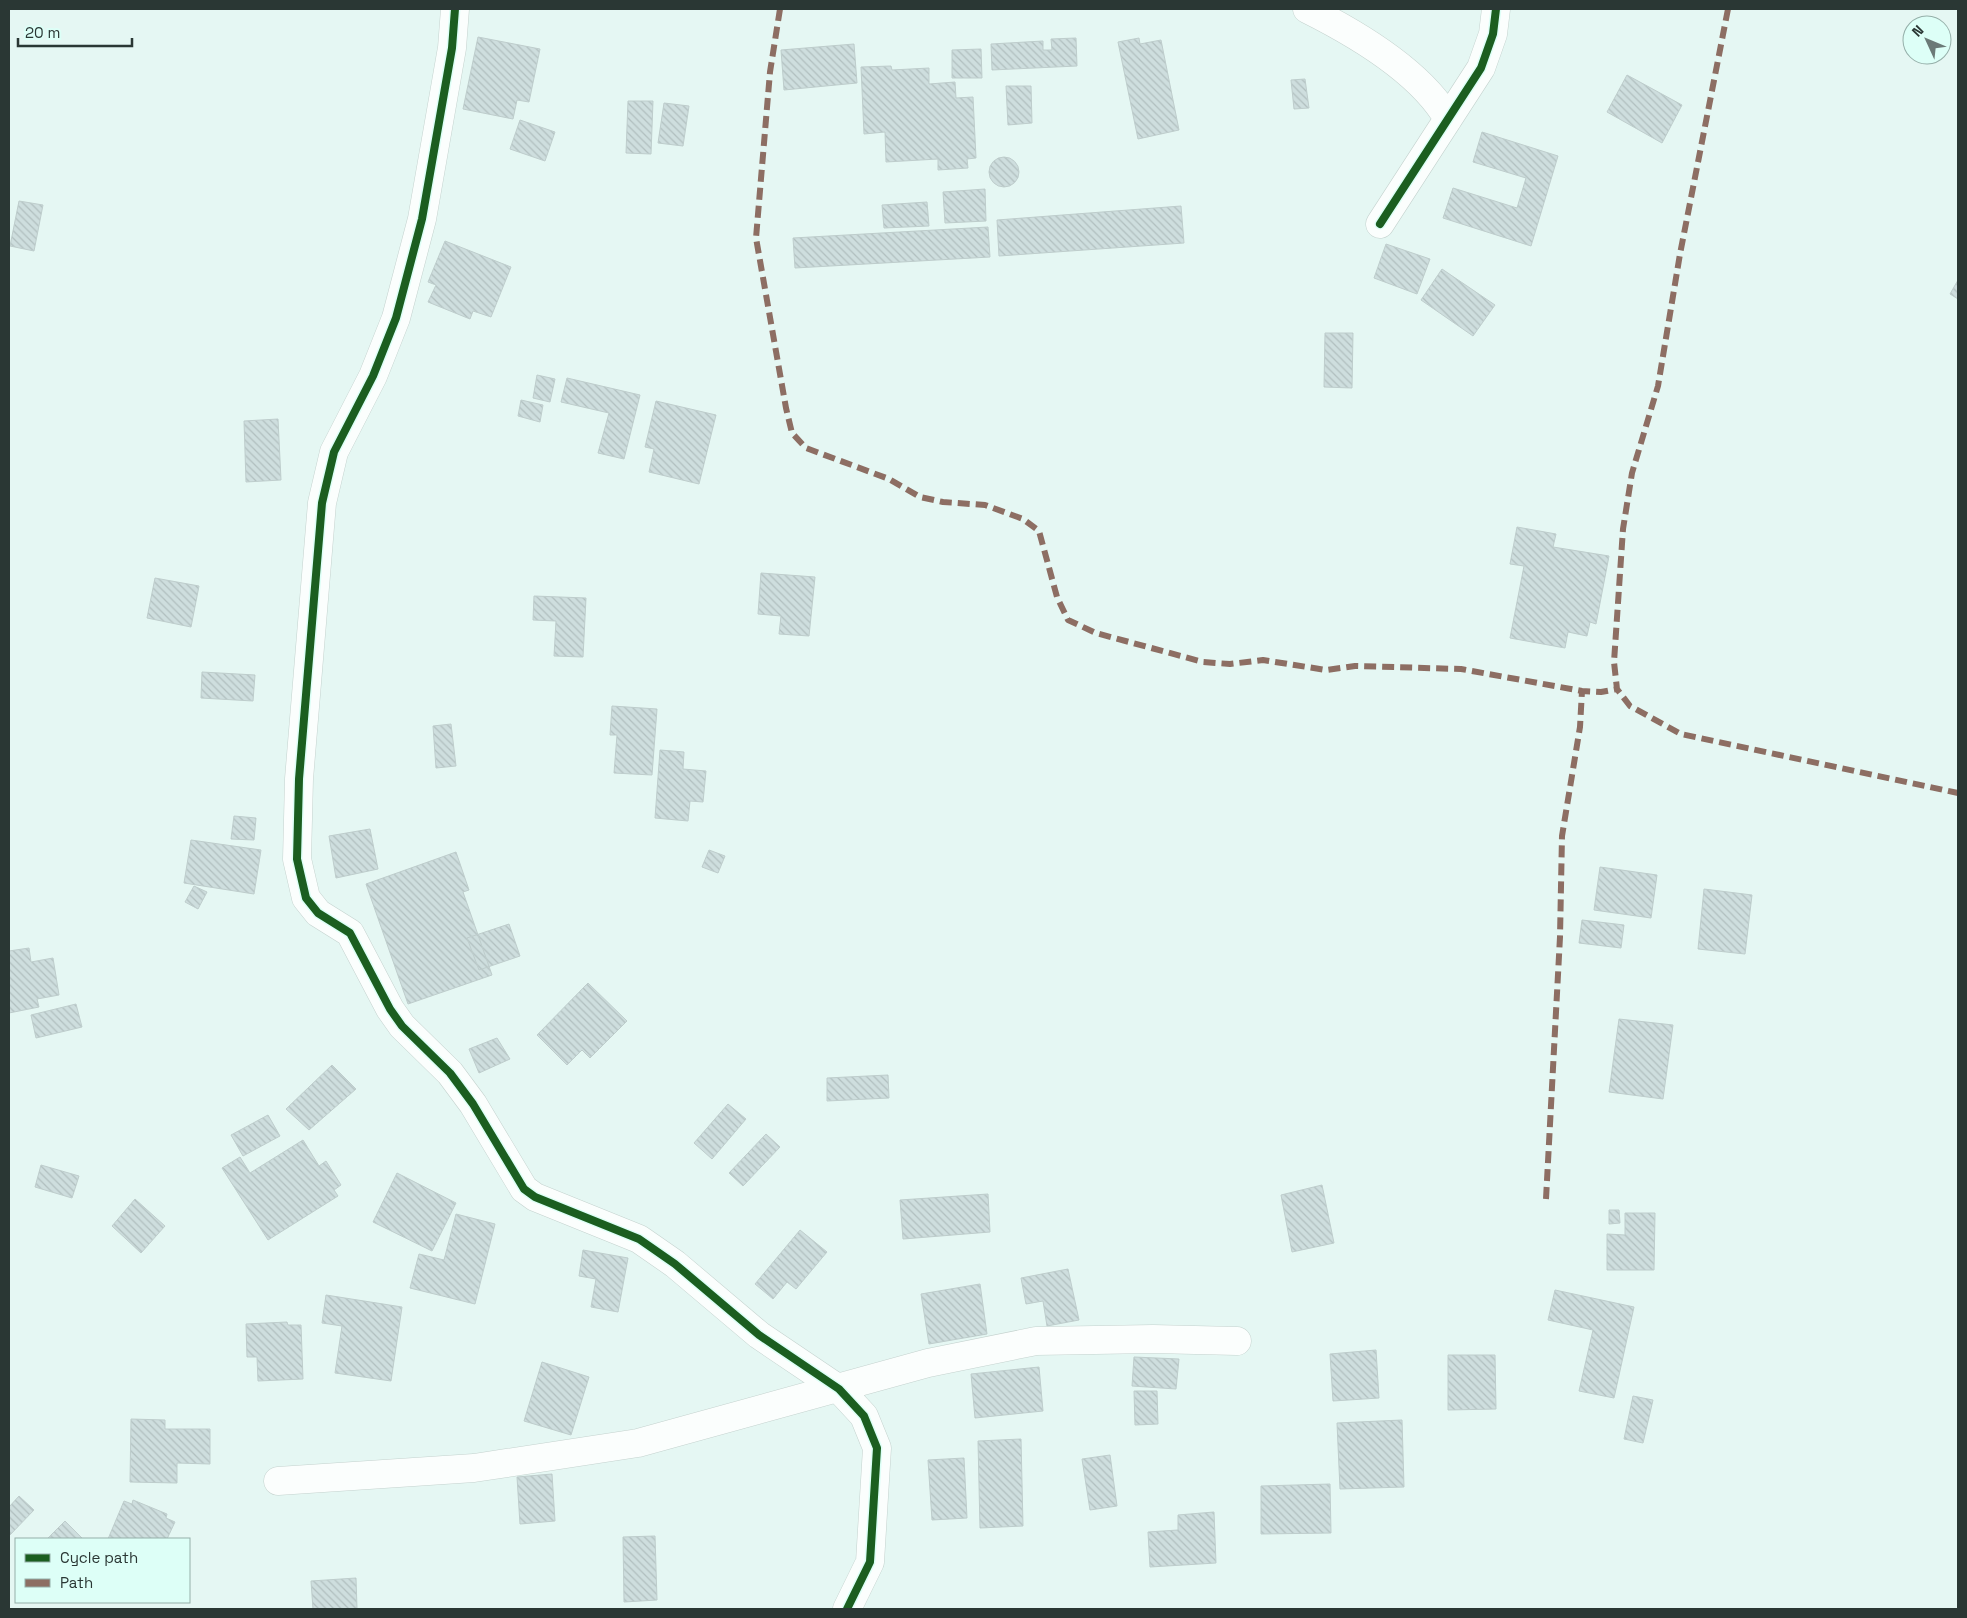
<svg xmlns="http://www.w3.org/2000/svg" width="1967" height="1618" font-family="'Space Grotesk',sans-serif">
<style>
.building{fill:url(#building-back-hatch);stroke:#becdcc}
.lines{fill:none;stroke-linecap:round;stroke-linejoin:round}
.minor-casing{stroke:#c4d2ce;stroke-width:29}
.minor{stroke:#fbfefd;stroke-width:28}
.quiet{stroke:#8d6e63;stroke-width:6;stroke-dasharray:12 6;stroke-linecap:butt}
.cycleway-casing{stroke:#ddfff7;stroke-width:11}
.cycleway{stroke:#1b5e20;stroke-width:8}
</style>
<defs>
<pattern id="building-back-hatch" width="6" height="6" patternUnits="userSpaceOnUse" patternTransform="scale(1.25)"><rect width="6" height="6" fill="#cedede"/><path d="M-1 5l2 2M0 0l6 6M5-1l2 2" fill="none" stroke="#b1bfbf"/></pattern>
</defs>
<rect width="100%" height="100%" fill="#e5f7f3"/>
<path class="building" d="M478,37l62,12 -11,53 -12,-2 -4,19 -50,-10z
M1076,38l1,28 -85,4 -1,-26 52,-3v9h9l-1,-11z
M1139,38l1,6 21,-4 18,90 -41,9 -20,-97z
M854,44l3,39 -73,7 -3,-40z
M981,49l1,29h-30v-28z
M891,66l1,4 37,-2v16l26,-2 1,16 17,-1 3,61 -9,1 1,9 -30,2v-11l-52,3 -1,-30 -21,2 -3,-67z
M1627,75l55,30 -20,38 -55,-31z
M1305,79l4,29 -15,1 -3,-29z
M1006,86h25l1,37 -24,2z
M628,101h25l-2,53 -25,-1z
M664,103l25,3 -6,40 -25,-3z
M520,120l35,12 -10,29 -35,-12z
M1482,132l76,24 -27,90 -88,-28 10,-30 64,20 9,-30 -53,-16z
M989 172a15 15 0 1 1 30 0a15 15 0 1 1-30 0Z
M985,189l1,32 -41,2 -2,-31z
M19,201l24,4 -9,46 -24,-5z
M927,202l2,24 -45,2 -2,-23z
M1181,206l3,37 -185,13 -2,-36z
M988,227l2,30 -195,11 -2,-30z
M445,241l66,26 -20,50 -18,-6 -3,8 -42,-17 8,-17 -8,-3z
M1386,244l44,15 -13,35 -43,-16z
M1442,269l53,36 -22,31 -52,-36z
M1958,280v19l-8,-5z
M1325,333h28l-1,55 -28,-1z
M537,375l18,4 -5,23 -17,-4z
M567,378l73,17 -16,64 -26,-6 11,-40 -48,-11z
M521,400l22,5 -3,17 -22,-6z
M656,401l60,14 -17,69 -50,-12 5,-23 -9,-2z
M278,419l3,61 -35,2 -2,-61z
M1517,527l39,7 -3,13 56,9 -13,68 -6,-2 -3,14 -19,-4 -3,16 -55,-10 14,-72 -14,-2z
M761,573l54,4 -6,59 -30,-2 2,-18 -23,-2z
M155,578l44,8 -8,41 -44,-9z
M534,596l52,2 -3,59 -29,-1 2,-35 -23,-1z
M202,672l53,3 -2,26 -52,-3z
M612,706l45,3 -5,66 -38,-2 3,-38h-7z
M451,724l5,42 -20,2 -3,-42z
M660,750l24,2 -1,17 23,2 -3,31 -13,-1 -2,20 -33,-3z
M234,816l22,2 -2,22 -23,-1z
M370,829l8,40 -42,9 -7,-42z
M191,840l70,10 -7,44 -70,-11z
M709,850l16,6 -7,17 -16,-6z
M456,852l13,38 -6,2 29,83 -84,29 -42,-120z
M1600,867l57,8 -6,43 -57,-8z
M194,886l13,6 -9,17 -13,-7z
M1704,889l48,6 -7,59 -47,-5z
M1582,920l42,5 -3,23 -42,-5z
M509,924l11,32 -41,14 -12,-32z
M29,948l2,14 22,-4 6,37 -22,4 2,8 -30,6v-62z
M588,983l39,38 -37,37 -8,-8 -15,15 -30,-30z
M76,1004l6,23 -46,11 -5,-23z
M1619,1019l54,6 -10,74 -54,-7z
M497,1038l13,21 -31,14 -10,-24z
M332,1065l24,24 -47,41 -23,-21z
M888,1075l1,23 -62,3v-23z
M728,1104l18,15 -34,40 -18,-16z
M268,1115l12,21 -37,20 -12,-21z
M766,1134l14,13 -37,39 -14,-13z
M303,1140l16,26 7,-5 15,24 -7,5 4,6 -70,44 -46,-72 18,-11 10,16z
M41,1165l38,11 -7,22 -37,-11z
M397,1173l59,30 -24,48 -59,-29z
M1322,1185l12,58 -42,9 -11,-57z
M988,1194l2,38 -87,7 -3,-39z
M135,1199l30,27 -24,27 -29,-27z
M1609,1210h10l1,13 -11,1z
M1625,1213h30l-1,57h-47v-36l18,1z
M456,1214l39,10 -20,80 -65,-16 9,-34 25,6z
M800,1230l27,22 -31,37 -9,-7 -14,17 -18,-15z
M583,1250l45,8 -10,54 -27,-5 5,-28 -17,-3z
M1068,1269l11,51 -32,6 -4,-25 -17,3 -5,-26z
M980,1284l7,50 -58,10 -8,-50z
M1555,1290l79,17 -20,91 -35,-7 14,-61 -45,-10z
M326,1295l76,12 -11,74 -56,-8 7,-47 -20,-3z
M287,1322l1,3h13l2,54 -45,2 -1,-24h-10l-1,-33z
M1376,1350l3,48 -46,3 -3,-47z
M1448,1355h47l1,54 -48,1z
M1134,1357l45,2 -3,30 -44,-3z
M542,1362l47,15 -18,58 -47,-14z
M1039,1367l4,44 -68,7 -4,-44z
M1134,1391h23l1,33 -23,1z
M1633,1396l20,4 -10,43 -19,-4z
M131,1419l34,1v9h45v35l-33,-1v20l-47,-1z
M1402,1420l2,67 -64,2 -3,-66z
M1021,1439l2,87 -43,2 -2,-87z
M1110,1455l7,51 -27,4 -8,-51z
M964,1458l3,60 -35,2 -4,-60z
M552,1474l3,47 -35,3 -3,-47z
M1330,1484l1,49 -70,1v-48z
M19,1496l15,14 -25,26v-29z
M133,1500l34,14 -1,4 9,4 -8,17h-59l16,-38 8,3z
M1214,1512l2,51 -66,4 -2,-35 30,-2v-15z
M65,1521l18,18h-36z
M655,1536l2,64 -33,2 -1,-65z
M356,1578l1,31h-44l-2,-28z"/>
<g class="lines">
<g class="minor-casing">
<path id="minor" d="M455,9l-3,39 -30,171 -26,99 -23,58 -39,76 -12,51 -23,276 -2,80 9,39 12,15 32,20 40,76 12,17 48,47 23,31 51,85 11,8 104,42 36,25 84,71 80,54 25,27 13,32 -7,114 -23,47
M1307,9c48,24 114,63 141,110
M1380,224l101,-156 12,-34 3,-25
M278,1481l196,-13 164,-25 290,-80 108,-22 117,-2 84,2"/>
</g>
<use href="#minor" class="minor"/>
<path class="quiet" d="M780,9l-10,63 -14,166 30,170 6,25 14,15 83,31 31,18 23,5 42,3 38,14 16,12 18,66 11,23 28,13 107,29 27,2 33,-4 63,10 29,-4 106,3 121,22 19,1 16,-3
M1728,9l-48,245 -22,132 -26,87 -9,56 -9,133 3,27 13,17 51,28 277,59
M1546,1199l14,-262 2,-101 18,-109 2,-36"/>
<g class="cycleway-casing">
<path id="cycleway" d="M455,9l-3,39 -30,171 -26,99 -23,58 -39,76 -12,51 -23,276 -2,80 9,39 12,15 32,20 40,76 12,17 48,47 23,31 51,85 11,8 104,42 36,25 84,71 80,54 25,27 13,32 -7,114 -23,47
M1380,224l101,-156 12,-34 3,-25"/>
</g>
<use href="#cycleway" class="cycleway"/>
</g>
<rect width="1967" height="1618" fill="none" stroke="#2a3734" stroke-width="20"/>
<rect x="15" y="1538" width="175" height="65" fill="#ddfff7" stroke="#95afa9"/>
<rect x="25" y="1554" width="25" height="8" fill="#1b5e20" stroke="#95afa9"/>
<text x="60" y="1563" font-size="15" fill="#2a3734">Cycle path</text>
<rect x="25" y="1579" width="25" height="8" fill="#8d6e63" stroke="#95afa9"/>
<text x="60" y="1588" font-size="15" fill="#2a3734">Path</text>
<g transform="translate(1927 40) rotate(314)"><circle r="24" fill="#ddfff7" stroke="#95afa9"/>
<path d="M0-4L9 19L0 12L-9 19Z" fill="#6b7a77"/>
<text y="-8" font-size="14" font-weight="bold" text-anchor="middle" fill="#2a3734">N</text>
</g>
<path d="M18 38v8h114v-8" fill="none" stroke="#2a3734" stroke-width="2.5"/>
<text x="25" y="38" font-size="15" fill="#2a3734" stroke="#ddfff7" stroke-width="4" paint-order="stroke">20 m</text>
</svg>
